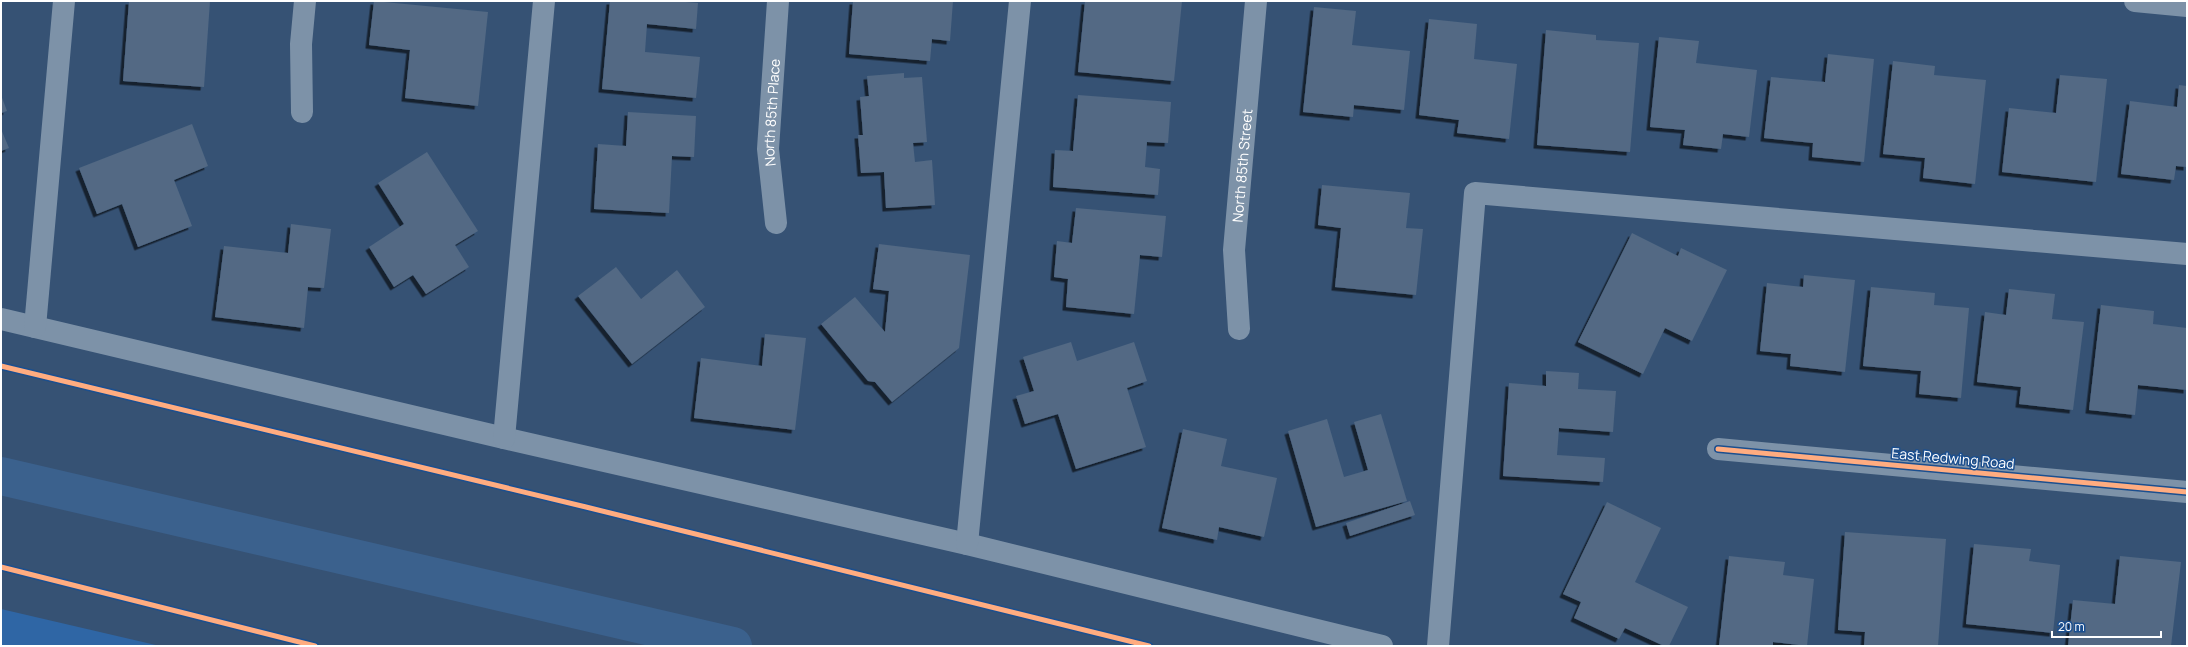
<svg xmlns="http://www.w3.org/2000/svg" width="2188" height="647" font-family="Manrope,sans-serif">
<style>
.green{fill:#2f66a5}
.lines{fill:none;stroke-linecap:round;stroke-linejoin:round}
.canal{stroke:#3b618d;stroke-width:38}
.building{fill:#526984;filter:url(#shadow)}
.minor{stroke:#7d92a8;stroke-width:22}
.cycleway-casing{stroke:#1b4f8f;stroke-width:8}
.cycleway{stroke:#ffac80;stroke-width:5}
.labels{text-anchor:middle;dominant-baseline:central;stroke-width:3;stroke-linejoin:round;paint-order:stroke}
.street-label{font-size:14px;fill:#fff;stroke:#1b4f8f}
</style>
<defs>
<filter id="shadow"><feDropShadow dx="-3.5" dy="3.5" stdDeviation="0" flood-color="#0009"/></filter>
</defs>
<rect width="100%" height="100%" fill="#365274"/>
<path class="green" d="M1,609l159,37h-159z"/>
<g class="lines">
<path class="canal" d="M1,476l732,170"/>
</g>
<path class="building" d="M129,1h81l-6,86 -81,-6z
M374,1l114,11 -10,94 -73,-8 5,-48 -41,-5z
M610,1h64l24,2 -2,26 -49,-5 -2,28 55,5 -4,41 -94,-9z
M853,1h100l-3,40 -18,-2 -2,22 -81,-7z
M1085,1h97l-8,80 -96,-9z
M1314,7l42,4 -4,34 58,6 -6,59 -50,-5 -1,12 -50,-5z
M1429,19l48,5 -3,35 43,5 -8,75 -52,-6 2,-13 -40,-5z
M1546,30l50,5v5l43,3 -9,109 -93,-7z
M1659,37l40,4 -3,22 61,7 -8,67 -26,-3 -2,15 -38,-4 2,-15 -35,-3z
M1828,54l46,5 -10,103 -52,-5 1,-14 -49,-5 7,-61 54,5z
M1893,61l42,5 -1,9 52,5 -11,104 -52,-6 2,-20 -42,-4z
M904,73v5l18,-1 5,65 -14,1 2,19 17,-2 3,45 -49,3 -2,-36 -23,1 -3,-38h5l-3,-38 9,-1 -2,-20z
M2060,75l47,4 -11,103 -94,-10 7,-64 47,5z
M2179,85l8,1v81l-11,-1 -2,14 -53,-6 9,-73 47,6z
M1,95l6,16 -6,2z
M1078,95l93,7 -3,41 -21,-1 -2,25 15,2 -2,26 -105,-8 2,-37 18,1z
M628,112l68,4 -2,41 -22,-1 -3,57 -75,-4 4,-65 28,2z
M192,124l16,42 -34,14 18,46 -54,21 -16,-43 -25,10 -18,-46z
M1,129l8,19 -8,3z
M427,152l51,79 -23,14 14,22 -43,27 -13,-19 -19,12 -25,-40 35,-23 -26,-41z
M1322,185l88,8 -4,35 17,1 -7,66 -81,-8 6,-59 -23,-3z
M1076,208l90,8 -4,41 -22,-2 -6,59 -68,-7 2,-28 -14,-2 3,-36 15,2z
M291,224l40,5 -7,59 -16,-1 -4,41 -89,-11 9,-71 64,7z
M1632,233l46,23 3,-8 46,22 -35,71 -27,-13 -22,46 -65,-32z
M879,244l91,11 -11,93 -67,54 -17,-20 -7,-1 -47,-57 34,-27 30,35 4,-41 -16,-2z
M616,267l25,32 36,-29 28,37 -73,57 -54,-68z
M1804,275l51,5 -10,92 -55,-6 1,-12 -31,-3 7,-68 36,4z
M1871,287l64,6 -1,12 35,3 -8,90 -42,-4 2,-23 -58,-5z
M2009,289l46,5 -3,25 32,3 -11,88 -54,-6 2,-17 -44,-5 8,-70 21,3z
M2101,305l53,6 -1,13 34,4v62l-49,-5 -3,30 -46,-5z
M765,334l41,4 -11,92 -101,-12 7,-60 61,8z
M1071,342l6,19 57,-19 13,39 -20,7 19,59 -70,22 -18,-55 -33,10 -9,-28 18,-5 -11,-34z
M1546,371l33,2 -1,16 38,2 -3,41 -54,-4 -2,27 48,3 -2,24 -100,-6 6,-93 37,3z
M1381,414l26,87 -91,26 -28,-96 39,-12 17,58 24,-7 -14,-48z
M1183,429l44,10 -6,27 56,12 -13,59 -45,-10 -2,13 -55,-12z
M1410,501l5,14 -65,21 -4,-13z
M1607,502l54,26 -26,54 53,25 -19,39h-5l-39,-18 -6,11 -45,-21 7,-16 -18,-8z
M1845,532l101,7 -8,107h-74l1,-14 -27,-2z
M1974,544l57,5 -2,12 31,4 -7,68 -87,-9z
M1729,556l56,6 -2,13 31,4 -7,67 -34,-4v4h-54z
M2120,556l61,6 -10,84h-103l5,-46 42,4z"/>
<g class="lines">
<g class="minor">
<path d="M2135,1l52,5"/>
<path d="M302,112l-1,-68 4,-43"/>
<path id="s1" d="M776,223l-8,-74 10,-148"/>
<path d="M1,319l503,119 463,106 415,102"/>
<path d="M35,327l29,-326"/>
<path id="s2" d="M1239,329l-5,-79 22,-249"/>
<path d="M504,438l40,-437"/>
<path d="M1718,449l469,43"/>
<path d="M967,544l53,-543"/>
<path d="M1438,646l37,-453 712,61"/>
</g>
<g class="cycleway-casing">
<path id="cycleway" d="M1,366l585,141 563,139
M1718,449l469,43
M1,567l314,79"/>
</g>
<use href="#cycleway" class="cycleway"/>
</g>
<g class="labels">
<g class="street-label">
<text stroke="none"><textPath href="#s1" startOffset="111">North 85th Place</textPath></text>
<text stroke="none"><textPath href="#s2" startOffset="164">North 85th Street</textPath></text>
<text transform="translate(1953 458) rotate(5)">East Redwing Road</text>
</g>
</g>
<rect width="2188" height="647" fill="none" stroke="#ffffff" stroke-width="4"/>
<path d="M2052 631v6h109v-6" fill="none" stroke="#ffffff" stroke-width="2"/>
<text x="2058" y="631" font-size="12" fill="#ffffff" stroke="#1b4f8f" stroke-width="3" paint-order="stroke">20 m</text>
</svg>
